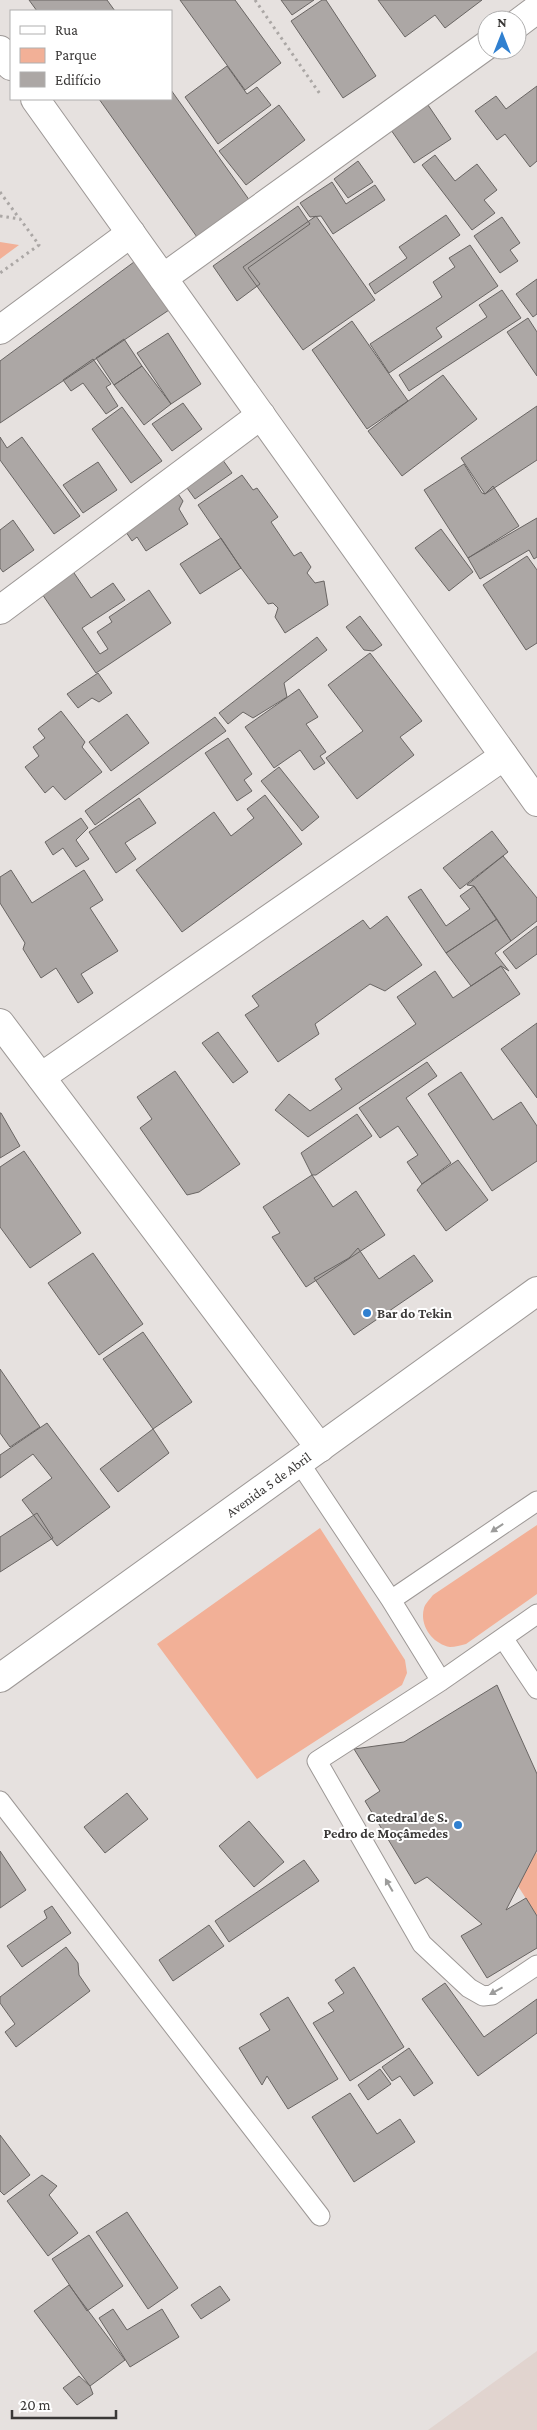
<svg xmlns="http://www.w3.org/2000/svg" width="537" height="2430" font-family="'Crimson Pro',serif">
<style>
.built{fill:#e1d4cf}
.green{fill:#f2b097}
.building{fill:#aca7a5;stroke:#696563}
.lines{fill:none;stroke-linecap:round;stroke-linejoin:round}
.lane-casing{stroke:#9d9896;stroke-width:21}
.street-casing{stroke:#9d9896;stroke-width:30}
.path{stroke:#aba7a5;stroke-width:3;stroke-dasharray:2.5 4;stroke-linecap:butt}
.lane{stroke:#fff;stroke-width:19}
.street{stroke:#fff;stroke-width:28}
.oneway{fill:#9c9c9b}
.poi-dot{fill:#3080d0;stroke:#fff;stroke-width:2}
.labels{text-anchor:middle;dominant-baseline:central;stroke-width:4;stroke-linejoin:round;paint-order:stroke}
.poi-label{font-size:14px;font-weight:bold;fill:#3a3837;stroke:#fff;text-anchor:start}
.street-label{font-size:14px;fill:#3a3837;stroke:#fff}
</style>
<rect width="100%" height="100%" fill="#e6e1df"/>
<path class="built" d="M537,2351v79h-109z"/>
<path class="green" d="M0,242l19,3 -19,14z
M537,1525v69l-71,50c-5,1 -11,3 -16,3 -17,-3 -31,-21 -26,-39 1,-4 6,-9 9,-13z
M320,1528l85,132 2,13 -5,12 -145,94 -100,-135z
M536,1852l1,2v62l-19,-30z"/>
<path class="building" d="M29,0h78l8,11h-78z
M180,0h55l46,63 -36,27z
M281,0h33l-22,15z
M322,0h4l50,76 -33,22 -52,-77z
M378,0h104l-37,28 -10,-13 -30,22z
M227,66l20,28 10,-7 14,18 -53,39 -33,-47z
M537,86v75l-7,6 -25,-33 -8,6 -22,-29 21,-15 10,13z
M171,90l79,111 -53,36 -98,-138h72z
M279,105l26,35 -59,45 -27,-34z
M428,105l23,34 -37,24 -23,-33z
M435,155l20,26 22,-17 20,26 -13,10 11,13 -23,17 -50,-65z
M358,161l15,21 -25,16 -14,-19z
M332,182l14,22 29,-19 10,15 -52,34 -12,-18 -11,1 -10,-14z
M298,206l12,18 -62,44 12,16 -23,17 -24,-35z
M446,215l14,20 -85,59 -6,-10 38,-26 -8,-11z
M316,216l59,84 -72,50 -60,-83z
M502,217l18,26 -10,7 8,11 -18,12 -26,-37z
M470,245l28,41 -62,42 6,9 -53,36 -19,-29 72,-47 -9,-15 22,-15 -6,-9z
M134,262l35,48 -169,113v-62z
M537,279v35l-4,3 -17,-23z
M502,290l19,28 -112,73 -10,-16 88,-58 -8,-12z
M528,318l9,14v44l-30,-44z
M352,321l56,80 -41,28 -55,-79z
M168,333l33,51 -30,20 -34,-51z
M124,339l18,27 -28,19 -18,-27z
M93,359l18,25 -5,3 12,19 -12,8 -23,-31 -12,8 -8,-11z
M142,366l29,38 -27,21 -30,-40z
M443,375l34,44 -75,57 -34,-45z
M183,403l19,26 -30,22 -20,-27z
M537,406v54l-52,34 -24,-36z
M122,407l40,54 -31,22 -39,-54z
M0,437l7,11 15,-11 58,79 -26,18 -54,-74z
M220,456l12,17 -37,26 -13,-18z
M98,462l19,28 -34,23 -20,-28z
M464,464l18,29 3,1 8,-8 26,40 -51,32 -44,-68z
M242,475l11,15 4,-2 21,29 -7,5 23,34 7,-4 10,15 -4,6 8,10 9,-2 4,24 -43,28 -10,-16 3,-9 -5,-5 -5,1 -27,-36 -43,-63z
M174,488l9,13 -4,8 9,15 -42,27 -9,-14 -5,4 -12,-18z
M537,518v39l-3,2 -5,-9 -49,29 -12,-21z
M13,520l21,30 -31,22 -3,-4v-38z
M441,529l32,43 -24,19 -34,-43z
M221,538l20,30 -41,26 -20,-30z
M527,556l10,14v73l-11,7 -43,-65z
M70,567l21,31 22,-15 12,17 -43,28 18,26 8,-5 -11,-17 15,-10 -3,-5 40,-27 22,33 -75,50 -58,-85z
M360,616l22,29 -9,6 -9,-1 -18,-23z
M317,637l10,13 -43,33 3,14 -34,21 -10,-6 -15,12 -9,-11z
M370,653l52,68 -22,16 14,18 -57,44 -31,-41 37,-27 -35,-46z
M98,673l14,20 -13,9 -7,-4 -14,10 -11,-14z
M299,689l19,28 -12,7 20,28 -6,4 5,7 -11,7 -14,-20 -26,18 -29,-41z
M61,711l24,31 -3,5 20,25 -37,28 -12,-14 -8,7 -20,-26 14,-11 -6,-9 12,-9 -7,-9z
M127,714l22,29 -38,28 -22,-29z
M215,717l11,14 -131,94 -10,-14z
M228,738l24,36 -8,6 8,11 -15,10 -32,-48z
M279,767l40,50 -17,14 -41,-50z
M265,795l37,49 -120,88 -46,-62 78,-58 17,24 23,-18 -7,-9z
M139,798l17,25 -31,20 11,16 -20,14 -27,-41z
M81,818l7,10 -12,12 13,19 -13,8 -13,-19 -10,7 -8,-13z
M492,831l16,21 -48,37 -17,-21z
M503,856l34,42v23l-26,20 -37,-55 -7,-1z
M11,870l21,33 52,-33 19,30 -13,8 28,43 -37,23 12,19 -15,10 -22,-35 -15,10 -18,-29 2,-6 -25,-40v-26z
M474,886l23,33 -51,34 -38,-56 13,-8 25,37 24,-17 -10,-13z
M387,916l35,49 -37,26 -15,-7 -55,40 4,10 -41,28 -33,-47 14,-9 -7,-10 111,-76 7,9z
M497,919l14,22 -16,12 14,18 -8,-5 -30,20 -25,-33z
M537,926v28l-21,15 -13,-17z
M501,966l19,28 -212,143 -33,-27 14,-16 21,17 32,-22 -7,-10 81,-55 -19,-27 38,-26 18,27z
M537,1023v75l-36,-49z
M218,1032l30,40 -15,11 -31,-40z
M427,1062l10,14 -31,22 45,65 -29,21 -15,-22 11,-7 -20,-29 -18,12 -21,-30z
M175,1071l65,93 -41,28 -12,3 -47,-67 12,-9 -15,-22z
M461,1072l32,48 28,-18 16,24v35l-45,30 -64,-97z
M1,1113l19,33 -20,12v-45z
M357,1114l15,22 -56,39h-4l-11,-22z
M24,1151l57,82 -51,35 -30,-41v-60z
M458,1160l30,40 -42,31 -29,-41 5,-6z
M312,1175l21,32 23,-16 29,44 -79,52 -34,-50 8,-4 -17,-26z
M358,1248l21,31 35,-24 19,26 -79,54 -40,-57 35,-20z
M93,1253l50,71 -44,31 -51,-72z
M143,1332l49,70 -39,27 -50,-70z
M0,1369l40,58 -30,20 -10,-14z
M47,1423l63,84 -53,39 -35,-46 30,-22 -19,-24 -33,24v-23z
M153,1429l16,24 -51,39 -18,-23z
M37,1513l16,25 -53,34v-35z
M497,1685l40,89v76l-31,60 20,-12 11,18v32l-50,30 -26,-42 21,-12 -55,-47 -12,7 -50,-83 15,-10 -26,-42 50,-7z
M127,1793l21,26 -43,34 -21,-26z
M249,1821l35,41 -30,25 -35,-41z
M0,1851l26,39 -26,18z
M304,1860l15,21 -90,61 -14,-21z
M52,1906l19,27 -49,34 -15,-21 40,-28 -3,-7z
M209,1925l15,21 -51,35 -14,-21z
M66,1947l12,16 1,12 11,16 -74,56 -11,-15 10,-8 -15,-21v-6z
M354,1967l50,80 -54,34 -37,-58 21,-12 -6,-8 16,-10 -9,-13z
M445,1983l39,54 53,-38v34l-59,43 -56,-77z
M288,1997l50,82 -50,30 -21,-33 -5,9 -23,-37 31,-18 -10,-16z
M409,2048l24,35 -19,13 -14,-20 -8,5 -10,-14z
M380,2069l11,15 -23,16 -10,-15z
M350,2093l27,41 23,-15 15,23 -61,40 -42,-65z
M0,2135l30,40 -26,20 -4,-4z
M42,2175l15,11 -8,9 29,38 -30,23 -41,-55z
M127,2212l51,76 -30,21 -52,-77z
M89,2235l34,51 -36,25 -35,-52z
M69,2285l56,75 -35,26 -56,-75z
M220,2286l10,14 -29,19 -10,-14z
M113,2309l14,21 35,-21 17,28 -49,30 -31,-49z
M79,2376l11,10 3,8 -16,11 -14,-17z"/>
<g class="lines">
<g class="lane-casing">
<path id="lane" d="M299,1462l92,138 50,81
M391,1600l146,-99
M537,1614l-96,67 -124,80 105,183 47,44 14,8 9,-1 45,-30
M503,1638l34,51
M0,1801l320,415"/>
</g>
<g class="street-casing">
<g id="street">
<path d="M517,24l20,-15"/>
<path d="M0,50l11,16"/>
<path d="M35,99l502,703"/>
<path d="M163,278l324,-233"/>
<path d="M0,330l131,-97"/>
<path d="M0,610l261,-195"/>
<path d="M0,1023l320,425"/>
<path d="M41,1077l463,-321"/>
<path id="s1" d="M0,1678l537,-387"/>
</g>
</g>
<path class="path" d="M255,0l65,94
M0,192l19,26
M0,216l20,3 19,26 -39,28"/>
<use href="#lane" class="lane"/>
<use href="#street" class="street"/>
</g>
<defs><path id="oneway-solid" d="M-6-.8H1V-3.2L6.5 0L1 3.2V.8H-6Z" transform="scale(1.25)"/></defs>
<g class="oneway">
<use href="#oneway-solid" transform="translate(497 1528) rotate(146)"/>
<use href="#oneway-solid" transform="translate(389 1885) rotate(-120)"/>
<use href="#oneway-solid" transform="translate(496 1991) rotate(151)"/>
</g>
<g class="poi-dot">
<circle cx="367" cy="1313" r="5"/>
<circle cx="458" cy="1825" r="5"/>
</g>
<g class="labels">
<g class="poi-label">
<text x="377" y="1313">Bar do Tekin</text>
<text x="448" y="1817" text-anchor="end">Catedral de S.<tspan x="448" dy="16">Pedro de Moçâmedes</tspan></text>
</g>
<g class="street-label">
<text stroke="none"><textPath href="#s1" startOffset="331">Avenida 5 de Abril</textPath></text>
</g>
</g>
<rect x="10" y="10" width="162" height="90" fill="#ffffff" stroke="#b0afaf"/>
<rect x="20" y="26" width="25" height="8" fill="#ffffff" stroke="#b0afaf"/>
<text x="55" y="35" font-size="15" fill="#3a3837">Rua</text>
<rect x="20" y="48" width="25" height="15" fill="#f2b097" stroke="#b0afaf"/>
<text x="55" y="60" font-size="15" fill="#3a3837">Parque</text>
<rect x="20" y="72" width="25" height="15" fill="#aca7a5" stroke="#b0afaf"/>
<text x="55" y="85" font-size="15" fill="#3a3837">Edifício</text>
<g transform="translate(502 35)"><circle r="24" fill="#ffffff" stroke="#b0afaf"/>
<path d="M0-4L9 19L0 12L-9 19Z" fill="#3080d0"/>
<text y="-8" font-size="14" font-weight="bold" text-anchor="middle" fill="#3a3837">N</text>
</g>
<path d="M12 2410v8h104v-8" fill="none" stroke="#3a3837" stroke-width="2.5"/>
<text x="20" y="2410" font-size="15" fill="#3a3837" stroke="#ffffff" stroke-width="4" paint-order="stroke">20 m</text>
</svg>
